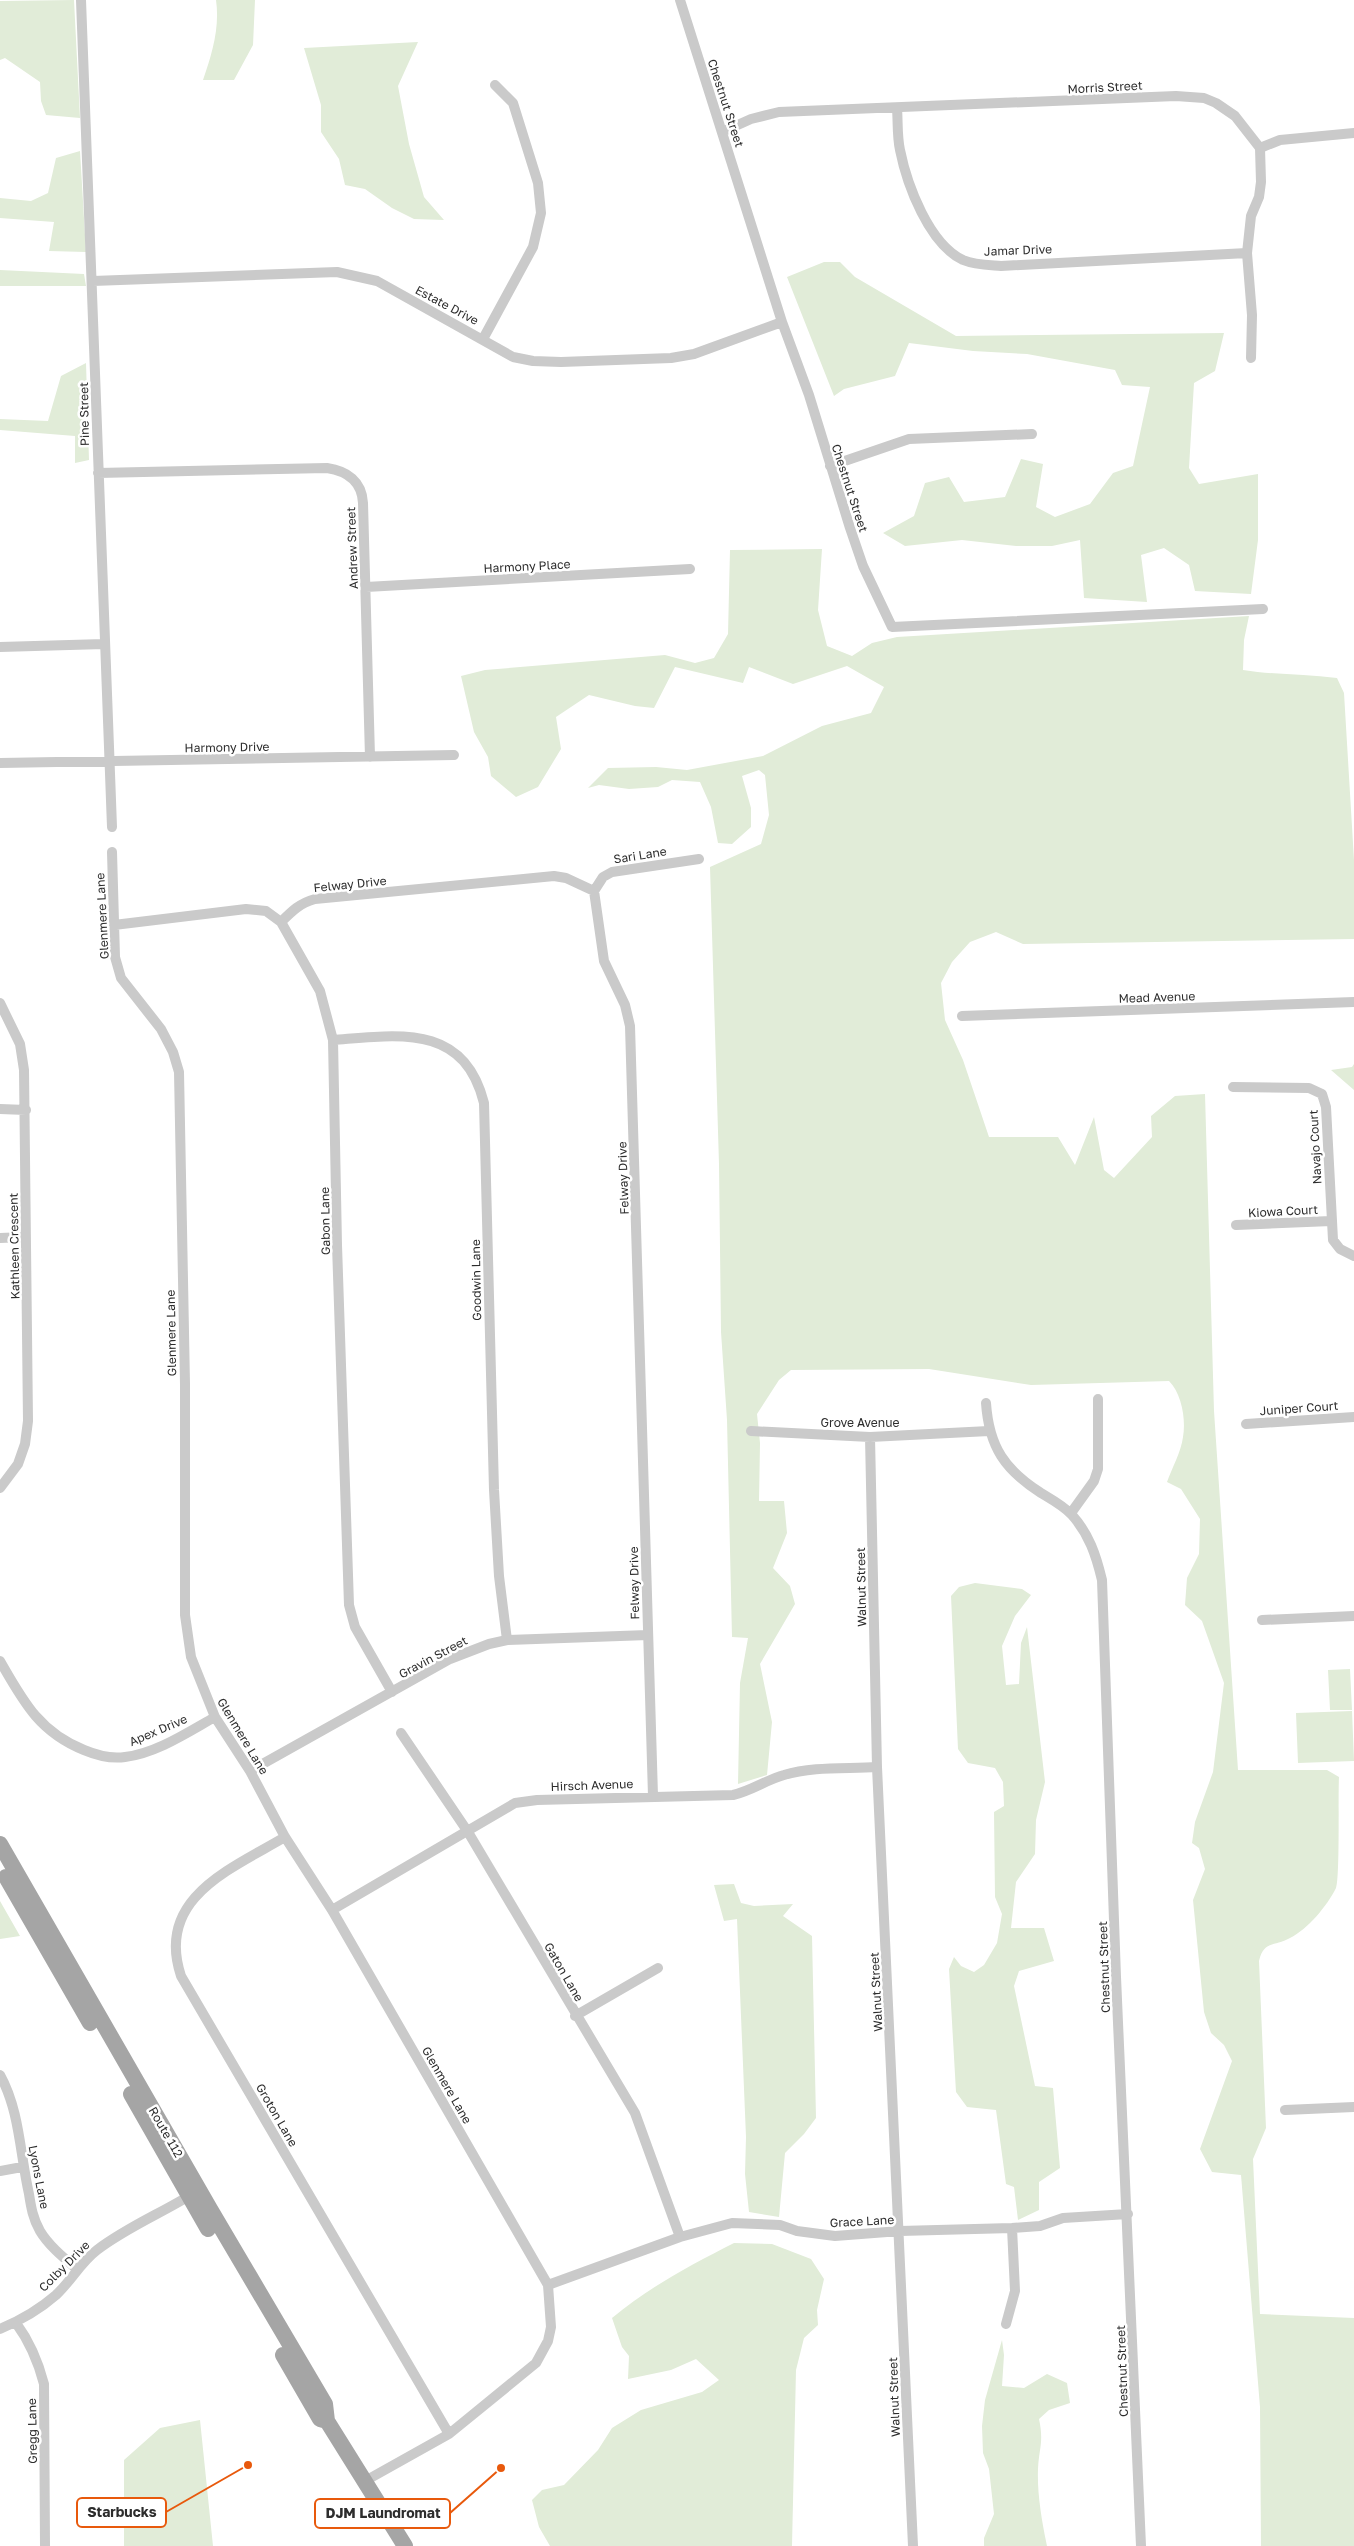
<svg xmlns="http://www.w3.org/2000/svg" width="1354" height="2546" font-family="'Golos Text',sans-serif">
<style>
.green{fill:#e1ecd8}
.lines{fill:none;stroke-linecap:round;stroke-linejoin:round}
.street{stroke:#cacaca;stroke-width:10}
.primary{stroke:#a5a5a5;stroke-width:16}
.labels{text-anchor:middle;dominant-baseline:central;stroke-width:5;stroke-linejoin:round;paint-order:stroke}
.street-label{font-size:12px;fill:#2d2d2d;stroke:#fff}
.leader{fill:none;stroke:#e8590c;stroke-width:2}
.callout-dot{fill:#e8590c;stroke:#fff;stroke-width:2}
.callout{fill:#fff;stroke:#e8590c;stroke-width:2}
.callout-label{font-size:14px;text-anchor:middle;font-weight:bold;fill:#2d2d2d}
</style>
<rect width="100%" height="100%" fill="#fff"/>
<path class="green" d="M74,0l6,118 -34,-3 -5,-14 -1,-19 -35,-24 -5,2v-59z
M216,0h39l-2,45 -19,35h-31c9,-26 17,-52 13,-80z
M418,42l-20,44 11,58 15,53 20,23 -30,-1 -22,-11 -27,-19 -20,-4 -6,-26 -18,-27v-27l-17,-57z
M80,151l6,101 -37,-1 5,-29 -54,-4v-20l31,3 17,-8 8,-35z
M824,262h16l15,15 101,59 268,-3 -9,38 -21,12 -5,85 10,16 59,-10v66l-7,54 -56,-3 -6,-26 -25,-17 -23,7 6,47 -63,-4 -4,-58 -28,6h-36l-54,-6 -57,6 -22,-13 31,-17 11,-33 24,-6 15,25 41,-5 16,-38 22,5 -7,43 19,10 35,-13 23,-31 20,-7 17,-79 -28,-2 -7,-15 -88,-16 -54,-3 -64,-8 -14,33 -51,13 -10,7 -47,-119z
M0,270l84,4 2,12h-86z
M86,363l3,97 -14,3v-27l-75,-6v-11l48,2 13,-45z
M822,549l-4,61 9,36 25,10 20,-13 25,-6 352,-21 -5,24 -1,30c32,5 62,4 94,8l7,15 10,167v79l-331,5 -27,-12 -26,10 -18,20 -11,21 4,37 18,40 26,77h69l17,28 19,-48 10,53 10,8 38,-41 -1,-21 24,-20 30,-2 9,317 24,359h89l12,7c-1,18 1,101 -3,111 -9,18 -28,41 -46,50 -16,9 -26,2 -31,23l7,167 -13,31 7,155 94,4v228h-93l-1,-139 -19,-232 -29,-3 -12,-23 32,-88 -8,-16 -13,-12 -7,-21 -11,-112 12,-31 -6,-21 -7,-5 3,-21 18,-50 11,-89 -22,-62 -17,-16 2,-27 12,-24 1,-35 -19,-30 -14,-7c5,-14 14,-30 16,-45 3,-17 -1,-43 -14,-56l-138,4 -102,-16 -138,1 -12,10 -22,34 3,29 -1,58h25l3,32 -14,35 17,18 5,18 -35,60 12,58 -5,53 -29,9 2,-101 8,-45 -16,-1 -5,-217 -6,-88 -2,-168 -9,-297 51,-23 8,-29 -4,-40 -6,-5 -17,6 9,32v19l-19,17 -14,-1 -7,-36 -11,-25 -28,-2 -14,7 -29,2 -30,-4 -11,3 20,-20 48,-1 31,3 76,-14 59,-30 49,-13 13,-26 -37,-21 -54,18 -44,-17 -6,16 -68,-16 -21,41 -19,-2 -46,-11 -33,22 5,32 -23,38 -22,10 -25,-21 -3,-19 -14,-25 -13,-56 24,-6 180,-15 30,8 19,-5 14,-24 2,-84z
M1354,1064v26l-23,-20 21,-3z
M975,1583l47,6 9,6 -16,21 -13,30 4,39 13,-1 2,-41 6,-16 18,155 -9,38 -1,34 -19,28 -5,46h33l10,33 -35,10 -5,15 21,100 18,2 7,80 -21,14v28l-21,10 -4,-33 -8,-3 -10,-74 -29,-3 -11,-15 -7,-123 5,-12 7,9 13,6 10,-7 13,-22 5,-29 -7,-17 -1,-85 10,-6 -1,-24 -8,-14 -27,-5 -10,-14 -7,-153 8,-9z
M1350,1669l2,41h-22l-2,-40z
M1352,1711l2,50 -56,2 -2,-50z
M734,1884l7,19 13,3 39,-2 -10,12 29,20 4,182 -12,16 -19,19 -6,64 -30,-5 -4,-38 1,-37 -9,-218 -13,2 -10,-36z
M0,1901l20,35 -20,3z
M734,2243l38,1 39,15 13,20 -7,31 1,15 -14,13 -8,32 -4,176h-242l-11,-19 -7,-27 10,-10 22,-5 34,-35 14,-22 29,-18 61,-18 17,-12 -23,-21 -25,11 -43,9 1,-23 -7,-9 -10,-29c37,-31 79,-53 122,-75z
M1002,2340l2,15 -2,31 22,2 23,-14 20,9 3,20 -21,7 -10,9c5,23 0,29 -1,50 -1,25 4,53 9,77h-63v-8l10,-24 -5,-45 -6,-16 -1,-27 3,-26z
M200,2420l13,126h-89v-86l36,-32z"/>
<g class="lines">
<path class="street" d="M81,0l31,827
M680,0l102,322 27,73 41,133 13,38 29,61 371,-18
M897,108c1,13 0,29 3,42 7,35 29,94 63,110 12,5 26,5 38,6l246,-13
M722,132l29,-13 28,-7 397,-16 28,2 12,5 19,13 25,32 1,34 -2,15 -8,19 -4,37 5,62 -1,43
M1260,148l20,-8 74,-7
M93,281l244,-9 40,9 136,76 20,4 28,1 110,-4 23,-4 88,-32
M483,339l50,-92 8,-34 -3,-30 -25,-80 -18,-18
M830,466l79,-27 123,-5
M98,473l229,-5c20,3 35,13 36,35l7,254
M366,587l324,-18
M0,647l104,-3
M0,763l454,-8
M112,852l3,105 6,21 40,51 12,23 6,20 6,312v231l6,42 24,60 35,54 35,66 47,73 216,375 3,42 -3,14 -12,22 -87,71 -84,47
M594,891l9,-14 9,-5 87,-13
M281,922c11,-11 19,-19 34,-23l239,-23 12,2 28,13 10,70 21,44 5,21 23,770
M114,925l132,-16 20,2 15,11 39,69 13,49 4,205 12,360 6,22 37,65
M0,1003l20,41 4,26 4,351 -3,23 -7,20 -18,24
M962,1016l392,-14
M333,1040c66,-5 131,-17 151,63l10,387 5,86 8,64
M1233,1087l76,1 13,6 4,13 7,133 7,9 14,7
M0,1109l26,1
M1236,1225l95,-4
M0,1238l25,-1
M986,1403c3,44 19,67 55,90 10,6 23,13 31,22 17,19 24,40 30,65l14,397 25,569
M1246,1424l108,-7
M751,1431l119,6 119,-6
M870,1437l7,330 36,779
M1071,1513l23,-32 4,-12v-70
M1262,1620l92,-4
M0,1661c23,40 39,71 84,89 12,5 28,9 41,7 32,-4 63,-25 90,-40
M401,1733l67,99 167,281 45,124
M250,1771l200,-112 39,-15 18,-4 141,-5
M285,1837c-54,32 -130,61 -104,139l268,458
M332,1910l183,-107 22,-3 196,-5c18,-4 33,-15 51,-20 29,-9 63,-6 93,-8
M575,2016l83,-48
M0,2075c20,36 20,80 29,119 2,13 4,25 11,37 9,15 24,27 37,38
M1285,2110l69,-3
M0,2171l22,-4
M548,2285l132,-48 52,-14 48,2 17,6 38,5 65,-5 112,-3 28,-2 23,-8 65,-4
M16,2323c14,19 22,38 28,61l1,162
M1006,2324l9,-33 -3,-63
M0,2329c19,-8 40,-20 56,-34 15,-14 25,-33 41,-45 30,-23 65,-37 97,-57"/>
<path class="primary" d="M0,1844l210,365 115,195 2,17 78,125
M6,1877l84,146
M131,2094l77,135
M283,2355l37,64 7,2"/>
</g>
<g class="labels">
<g class="street-label">
<text transform="translate(1105 87) rotate(-3)">Morris Street</text>
<text transform="translate(726 103) rotate(72)">Chestnut Street</text>
<text transform="translate(1018 250) rotate(-2)">Jamar Drive</text>
<text transform="translate(447 305) rotate(28)">Estate Drive</text>
<text transform="translate(84 414) rotate(-91)">Pine Street</text>
<text transform="translate(850 488) rotate(72)">Chestnut Street</text>
<text transform="translate(352 548) rotate(-92)">Andrew Street</text>
<text transform="translate(527 566) rotate(-3)">Harmony Place</text>
<text transform="translate(227 747) rotate(-1)">Harmony Drive</text>
<text transform="translate(640 855) rotate(-9)">Sari Lane</text>
<text transform="translate(350 884) rotate(-6)">Felway Drive</text>
<text transform="translate(102 916) rotate(-93)">Glenmere Lane</text>
<text transform="translate(1157 997) rotate(-2)">Mead Avenue</text>
<text transform="translate(1315 1147) rotate(-93)">Navajo Court</text>
<text transform="translate(623 1178) rotate(-92)">Felway Drive</text>
<text transform="translate(1283 1211) rotate(-3)">Kiowa Court</text>
<text transform="translate(325 1221) rotate(-91)">Gabon Lane</text>
<text transform="translate(14 1246) rotate(-91)">Kathleen Crescent</text>
<text transform="translate(476 1280) rotate(-91)">Goodwin Lane</text>
<text transform="translate(171 1333) rotate(-91)">Glenmere Lane</text>
<text transform="translate(1299 1408) rotate(-4)">Juniper Court</text>
<text x="860" y="1422">Grove Avenue</text>
<text transform="translate(634 1583) rotate(-91)">Felway Drive</text>
<text transform="translate(861 1587) rotate(-91)">Walnut Street</text>
<text transform="translate(433 1657) rotate(-28)">Gravin Street</text>
<text transform="translate(158 1730) rotate(-23)">Apex Drive</text>
<text transform="translate(243 1736) rotate(59)">Glenmere Lane</text>
<text transform="translate(592 1785) rotate(-2)">Hirsch Avenue</text>
<text transform="translate(1104 1967) rotate(-92)">Chestnut Street</text>
<text transform="translate(564 1972) rotate(60)">Gaton Lane</text>
<text transform="translate(876 1992) rotate(-93)">Walnut Street</text>
<text transform="translate(447 2085) rotate(60)">Glenmere Lane</text>
<text transform="translate(277 2115) rotate(60)">Groton Lane</text>
<text transform="translate(166 2132) rotate(60)">Route 112</text>
<text transform="translate(39 2177) rotate(79)">Lyons Lane</text>
<text transform="translate(862 2221) rotate(-3)">Grace Lane</text>
<text transform="translate(64 2266) rotate(-45)">Colby Drive</text>
<text transform="translate(1122 2371) rotate(-92)">Chestnut Street</text>
<text transform="translate(894 2397) rotate(-92)">Walnut Street</text>
<text transform="translate(32 2431) rotate(-91)">Gregg Lane</text>
</g>
</g>
<path class="leader" d="M248 2465L166 2512M501 2468L450 2513"/>
<g class="callout-dot">
<circle cx="248" cy="2465" r="5"/>
<circle cx="501" cy="2468" r="5"/>
</g>
<g class="callout">
<rect x="77" y="2498" width="89" height="29" rx="5"/>
<rect x="315" y="2499" width="135" height="29" rx="5"/>
</g>
<g class="callout-label">
<text x="122" y="2517">Starbucks</text>
<text x="383" y="2518">DJM Laundromat</text>
</g>
</svg>
